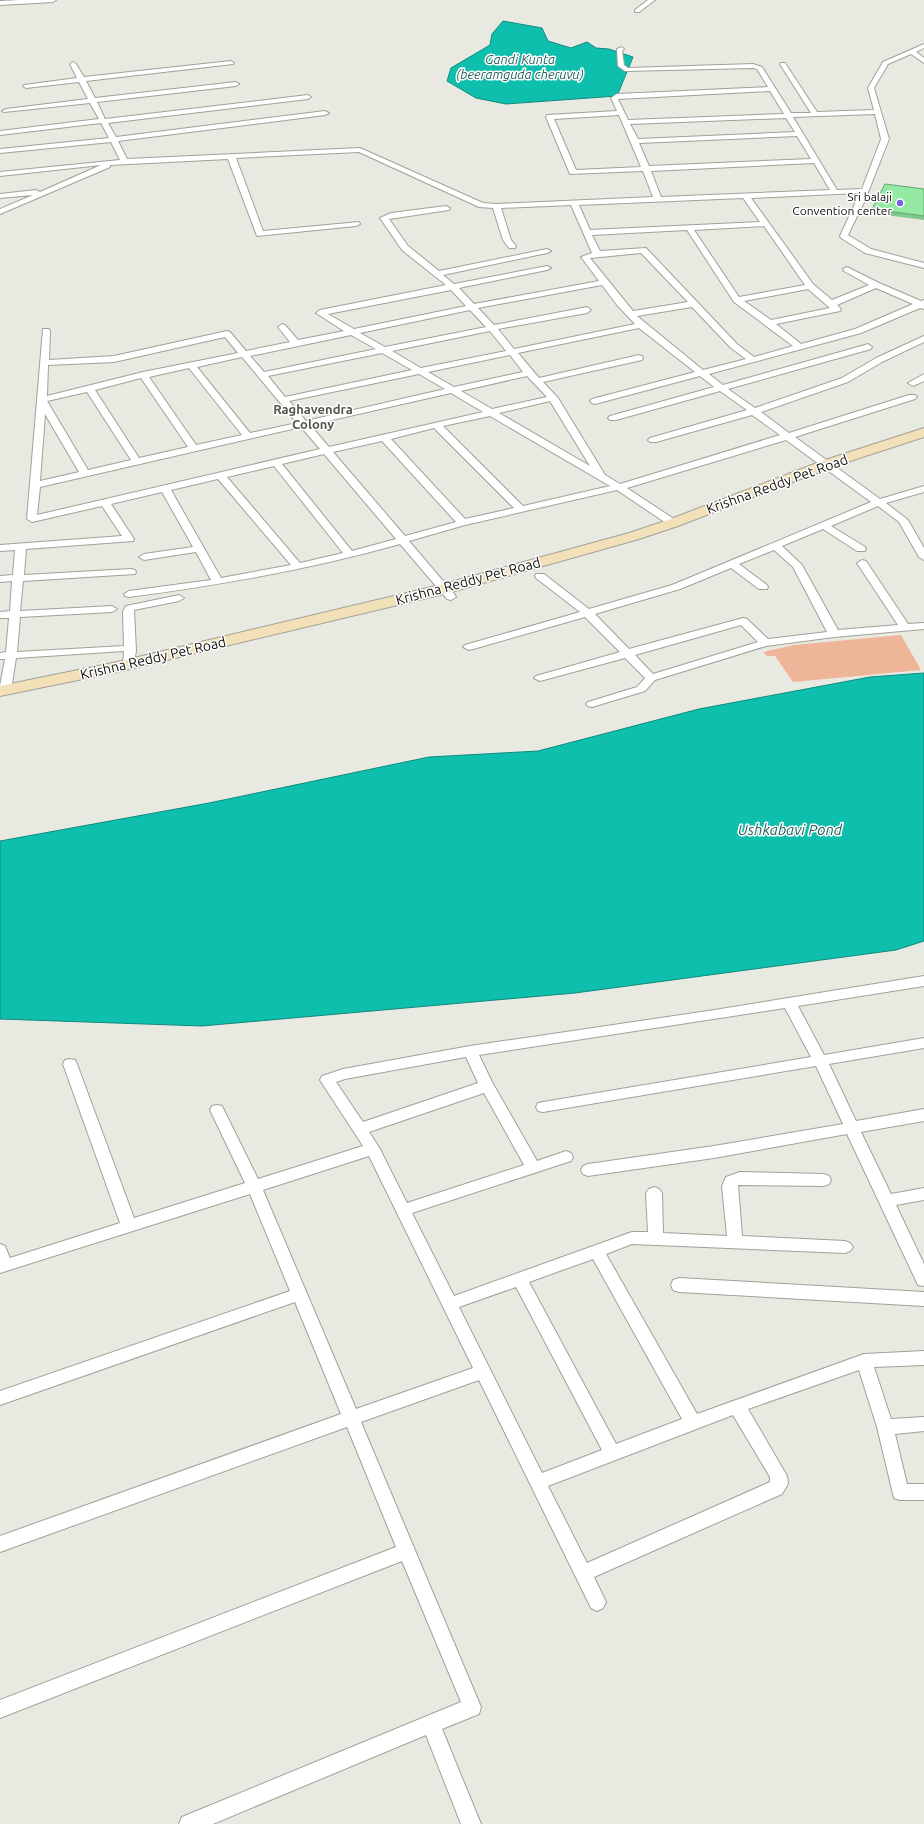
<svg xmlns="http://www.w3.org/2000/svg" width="924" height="1824" font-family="Ubuntu,sans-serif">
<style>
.green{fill:#efb599}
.water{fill:#0fbfad;stroke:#0f8a7d}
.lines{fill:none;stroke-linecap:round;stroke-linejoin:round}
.street-casing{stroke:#a0a199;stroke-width:2}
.secondary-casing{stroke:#a0a199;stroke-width:2}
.street{fill:#fff;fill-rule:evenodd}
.secondary{fill:#f2e1b8;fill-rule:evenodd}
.wall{fill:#7fc88c}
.building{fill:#94e9a3;stroke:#68a372}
.poi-dot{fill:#7365e0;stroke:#fff;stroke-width:1.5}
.labels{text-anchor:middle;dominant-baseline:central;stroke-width:3;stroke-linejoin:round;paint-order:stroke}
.far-poi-label{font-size:12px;fill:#0f0f0c;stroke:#fff;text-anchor:end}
.far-water-label{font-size:13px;font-style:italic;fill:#266159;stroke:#fff}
.far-neighbourhood-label{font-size:13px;font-weight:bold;fill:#55564f;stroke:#fff}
.street-label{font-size:14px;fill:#0f0f0c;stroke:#fff}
.water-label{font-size:15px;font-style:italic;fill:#266159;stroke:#fff}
</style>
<rect width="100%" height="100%" fill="#e8e9e1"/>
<path class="green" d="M901,635l20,35 -128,12 -18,-26h-8l-4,-4 31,-7z"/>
<path class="water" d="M503,21l39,7 6,13 23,7 16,-6 9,6 13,1 24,8 -16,39 -111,8 -30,-6 -29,-17 4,-13 39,-23 2,-11z
M924,673v268l-28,9 -321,43 -373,33 -202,-7v-178l209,-38 220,-46 109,-6 161,-42 171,-32z"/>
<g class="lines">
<g class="street-casing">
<path id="street" d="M20,0h36l-3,2 -53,3v-4z
M648,0h7l-16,12h-4v-2z
M924,44v4l-8,4 8,6v5l-13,-9 -23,10 -14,24 15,51 -24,61 -17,35 23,14 53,14v5l-59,-15 -24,-15 -1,-2 20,-43 -109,5 62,86 19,16 37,-15 -25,-14 -1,-2 4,-2 32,16 42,18 3,-1v9l-4,-1 -59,25 -152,41 14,11 142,-40 3,-1 4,3 -1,2 -143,40 27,19 87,-30 34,-20 48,-22v6l-42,20 -34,20 -87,30 28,21 120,-38h6l2,2 -2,2 -120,38 85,62 44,-13v6l-38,11 22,17 16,28v12l-5,-3 -20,-35 -21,-16 -47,20 34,21 1,2 -1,2h-8l-34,-22 -41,17 20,19 36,65 60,-5 -41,-62 5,-3 4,1 42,63 16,-1v6l-90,8 -68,9 -111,34 -10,11 -53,16 -4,-1 -2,-2 2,-2 49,-15 8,-9 -20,-20 -85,23 -6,-3 2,-2 84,-24 -35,-35 -112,32 -4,1 -6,-3 2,-2 115,-33 -44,-34 -1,-2 1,-2h8l45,35 83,-24 199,-83 -85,-62 -159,48 50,33 1,2 -1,2h-8l-52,-35 -152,35 -56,16 46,54 1,2 -5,3 -4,-1 -47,-55c-89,25 -179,41 -271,53l-4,-1 -1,-2 5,-3 82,-11 -15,-28 -52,8 -5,-3 5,-3 49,-7 -31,-55 -51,12 23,35 -1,2 -107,8 -2,26 107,-6 4,1 1,2 -1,2 -112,7 -3,30 92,-5 5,3 -5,3 -92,5 -3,35 107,-6 -1,-35 3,-5 53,-11 5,3 -5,3 -45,9 2,41 -3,16h-8l-2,-2 1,-14 -108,7 -5,32 -2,2h-8l-1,-6 5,-27h-5v-6l6,-1 3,-34h-9v-6l10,-1 2,-30 -12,1v-6l13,-1 2,-25 -15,1v-6l122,-9 -20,-30 -70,16 -5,-3 16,-190h6l1,2 -1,29 65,-4 113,-25 3,1 16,19 44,-9 -12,-15 4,-3 3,1 13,15 46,-9 -28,-18 4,-3 126,-25 -44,-35 -22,-32 11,-5 55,-7 4,2 -1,2 -60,9 19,27 31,25 108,-22 4,2 -4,2 -104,22 11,9 93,-18 4,2 -4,2 -88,18 15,16 125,-23 -18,-24 11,-4 -21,-48 -70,3 10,32 5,6 -1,2h-6l-6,-8 -10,-32 -14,-1 -120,-55 -123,6 27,73 96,-9 1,2 -4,2 -99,10 -29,-77 -118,6v2l-110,47v-5l33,-14 -33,3v-4l36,-4 4,2 61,-27 -101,11v-4l120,-12 -9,-18 -111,11v-4l109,-11 -8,-15 -101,12v-4l99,-12 -9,-16 -86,9 -2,-1 4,-2 82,-10 -9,-17 -53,6 -3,-2 1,-1 53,-7 -7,-14 3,-2 3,2 8,13 147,-16 3,2 -1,1 -147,17 9,17 141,-16 3,2 -3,2 -139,16 8,17 203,-24 3,2 -3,2 -200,24 8,14 209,-26 4,2 -4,2 -207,26 9,18 233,-11 123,55 13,1 157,-7 -10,-26 -73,3 -24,-57 1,-2 70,-4 -6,-13 6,-4 151,-7 -11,-18 -4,-1 -128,3 -7,-5 -1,-17 4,-2 3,2 -2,2 2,14 4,3 125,-4 9,3 29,46h20l-31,-49 1,-1h4l32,49 57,-2 -6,-22 15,-26zM770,91l14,23 -156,6 -10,-21zM875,114l6,25 -19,50 -25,1 -44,-73zM619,115l22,52 -65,3 -22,-51zM786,118l9,14 -157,7 -8,-15zM797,136l14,23 -162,7 -10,-23zM814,163l16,27 -169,7 -10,-26zM743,198l17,24 -170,8 -11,-25zM764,226l41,59 -66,12 -45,-67zM687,230l47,72 59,44 -39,11 -17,-13 -91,-96 -46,3 -8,-16zM641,253l47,49 -55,9 -43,-53zM602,285l15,20 18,19 -121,25 -16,-20 89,-16 4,-3 -4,-3 -93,18 -16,-17zM876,288l37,16 -58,25 -54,15 -25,-20 64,-13 1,-2 -4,-4zM808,289l22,19 -59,12 -27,-19zM451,290l15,16 -112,23 -26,-15zM692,307l39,41 15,11 -43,11 -66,-54zM470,310l16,17 -101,20 -25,-14zM639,328l56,44 -103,27 -2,2 2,2 3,1 105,-28 14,11 -104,29 -2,2 2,2h6l104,-29 27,19 -97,28 -2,2 2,2h6l96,-27 28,20 -160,49 -15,-9 -47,-77 -15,-16 99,-22 1,-2 -1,-2 -3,-1 -100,23 -21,-25zM490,331l16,20 -85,17 -29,-17zM351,335l25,14 -112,23 -14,-16zM225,337l13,16 -95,19 -96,24 1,-31 66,-3zM382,353l30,17 -127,27 -17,-21zM510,355l13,17 -69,15 -26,-15zM242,357l55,66 -47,10 -53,-66zM189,368l53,67 -46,10 -47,-68zM419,374l26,15 -139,32 -17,-20zM527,376l20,21 -55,12 -31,-18zM141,378l47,69 -49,11 -44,-68zM87,392l44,68 -43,10 -41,-69zM451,393l32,19 -154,35 -19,-22zM550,401l40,65 -91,-53zM45,414l34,58 -39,9zM490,416l120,70 -87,20 -80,-80zM301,427l19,22 -283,66 3,-28zM434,428l80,80 -49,11 -74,-80zM382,441l74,81 -51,14 -72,-84zM324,454l72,85 -44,12 -70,-87zM274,466l69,87 -43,10 -73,-86zM218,479l73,86 -70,13 -50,-88zM774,550l19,17 34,65 -59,7 -21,-20 -4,-1 -114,31 -34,-35 85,-25 51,-21 28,21h8l1,-2 -1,-2 -28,-21zM741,625l17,17 -105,32 -18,-19z
M924,374v7l-11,5 -5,-3z
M924,976v10l-126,20 26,49 100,-17v10l-95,16 27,57 68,-12v12l-63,11 30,62 33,-6v12l-28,5 28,59v22l-6,-1 -71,-151 -133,24 -126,18 -5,-2 -2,-4 2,-4 5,-2 126,-18 129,-22 -27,-58 -273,46 -5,-1 -2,-4 2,-4 5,-1 268,-45 -26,-49 -306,47 13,27 45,79 29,-10 5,2 2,4 -2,4 -159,52 42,83 178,-64h16l-2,-39 3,-4 5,-2 5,2 3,4 1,40 64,3 -5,-50 4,-9 14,-5 84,2 5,2 2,4 -2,4 -5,2 -86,-1 4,51 103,5 5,2 3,4 -3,4 -5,2 -213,-9 -26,10 91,160 167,-60 60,-3v14l-50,2 17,52 33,-2v14l-29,3 12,50h17v16h-24l-6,-2 -17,-71 -18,-57 -111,39 39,67 1,8 -6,10 -188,83 12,25 -3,6 -6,3 -6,-3 -112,-228 -118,42 120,285 -2,7 -37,15 39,95h-20l-35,-89 -213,89h-34l3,-7 279,-115 -59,-141 -402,157v-18l396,-153 -49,-120 -347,125v-16l341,-122 -46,-112 -295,103v-14l290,-100 -40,-97 -250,79v-29l5,2 5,12 110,-35 -57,-159 2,-4 5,-1 5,1 2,4 57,154 111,-35 -35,-73 2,-4 5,-1 5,1 36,73 105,-33 -43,-66 2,-4 21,-7 127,-23 238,-35zM466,1057l12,26 -115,39 -27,-40 9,-3zM484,1093l40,72 -117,38 -27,-54 -11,-17zM369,1156l104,212 -117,41 -93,-219zM593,1259l89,160 -66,25 -87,-162zM516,1287l86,163 -60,23 -83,-166zM733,1415l37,62v5l-183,81 -39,-77z
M679,1278l245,14v14l-245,-14 -6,-2 -2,-5 2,-5z"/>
</g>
<g class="secondary-casing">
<path id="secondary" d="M924,428v9l-92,30 -154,59 -39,13 -195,55 -327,78 -117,24v-10l117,-24 323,-77 189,-52 39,-13 154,-59z"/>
</g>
<use href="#street" class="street"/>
<use href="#secondary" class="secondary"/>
</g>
<path class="wall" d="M924,189v31l-53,-7 1,-4z"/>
<path class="building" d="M885,184l39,5v27l-52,-7z"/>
<circle class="poi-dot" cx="900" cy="203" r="4"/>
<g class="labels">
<g class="far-poi-label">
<text x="892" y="196">Sri balaji<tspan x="892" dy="14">Convention center</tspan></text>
</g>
<g class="far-water-label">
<text x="520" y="59">Gandi Kunta<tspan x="520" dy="15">(beeramguda cheruvu)</tspan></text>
</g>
<g class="far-neighbourhood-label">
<text x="313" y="409">Raghavendra<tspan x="313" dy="15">Colony</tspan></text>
</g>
<g class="street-label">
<text transform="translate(777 484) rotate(-20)">Krishna Reddy Pet Road</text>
<text transform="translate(468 581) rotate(-15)">Krishna Reddy Pet Road</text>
<text transform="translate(153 658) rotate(-13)">Krishna Reddy Pet Road</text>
</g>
<g class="water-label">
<text x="790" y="829">Ushkabavi Pond</text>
</g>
</g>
</svg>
